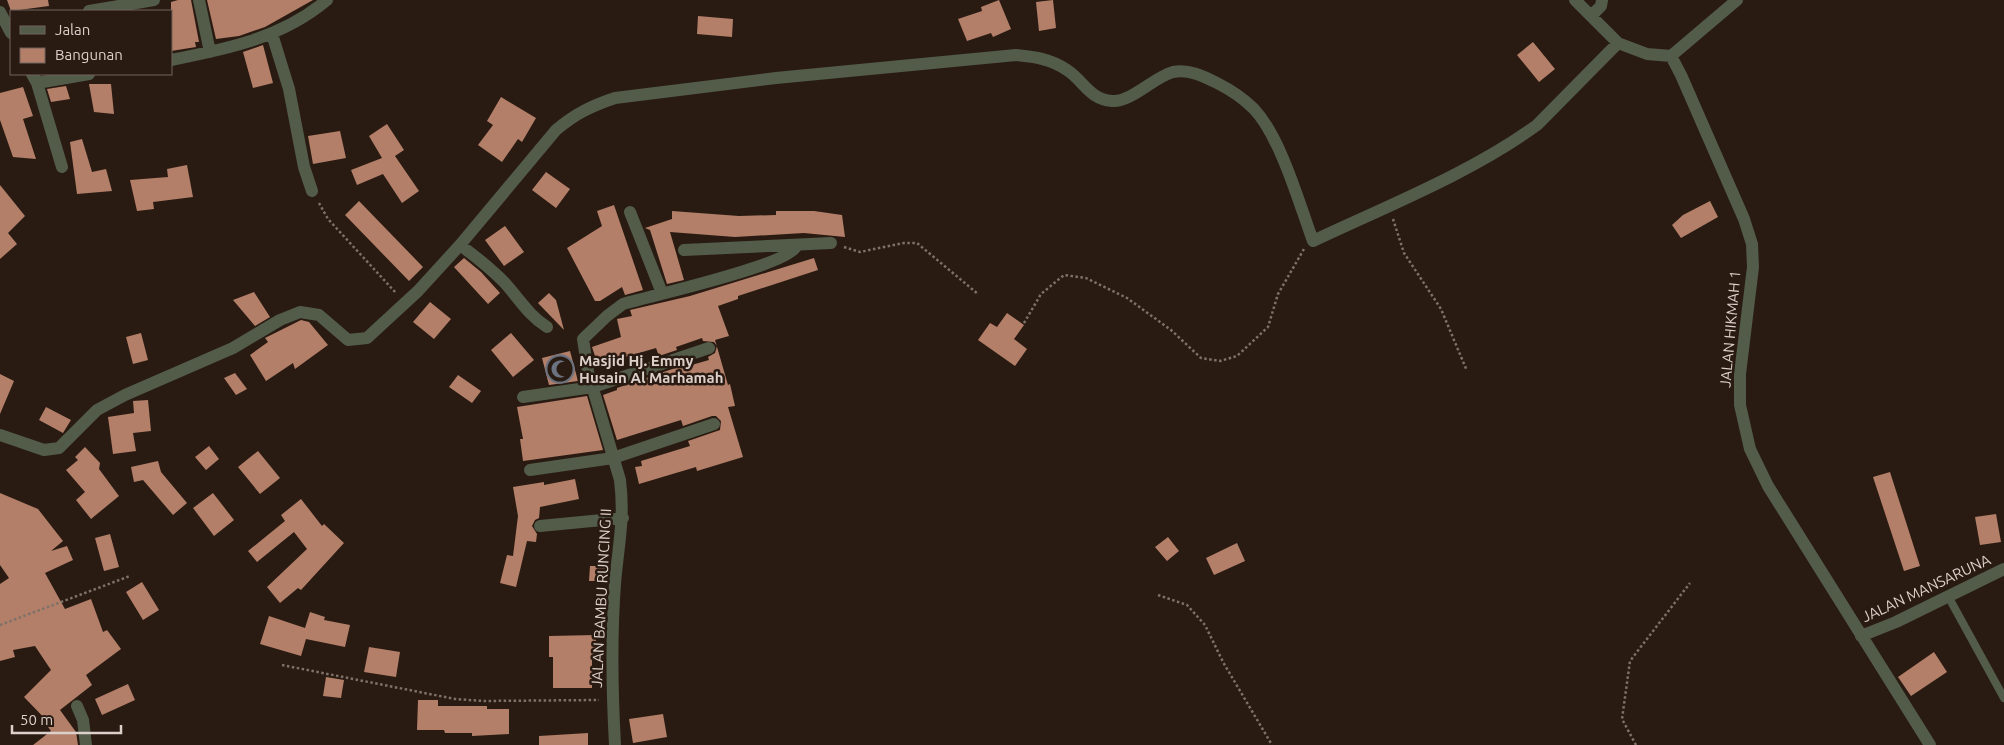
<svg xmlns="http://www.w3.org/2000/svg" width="2004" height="745" font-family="Ubuntu,sans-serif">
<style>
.building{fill:#b37f69}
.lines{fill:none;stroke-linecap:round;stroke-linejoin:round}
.path{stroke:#7e7169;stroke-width:2.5;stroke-dasharray:2.5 2.5;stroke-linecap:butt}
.service{stroke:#525c49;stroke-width:8}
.minor{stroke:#525c49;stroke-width:12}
.labels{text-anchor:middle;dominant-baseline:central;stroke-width:5;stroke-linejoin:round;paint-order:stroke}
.street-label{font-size:15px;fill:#dbd0ca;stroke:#2a1b12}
.poi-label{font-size:15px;font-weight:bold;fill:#dbd0ca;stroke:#2a1b12;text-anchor:start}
</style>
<rect width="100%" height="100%" fill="#2a1b12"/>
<path class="building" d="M7,0h41l1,6 -38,5z
M178,0h13l8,42h-4l1,5 -25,4v-49z
M207,0h106l-48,27 -26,9 -23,3z
M999,0l12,29 -18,8 -2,-4 -24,8 -9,-22 24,-8 -1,-4z
M1053,0l3,28 -17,3 -3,-29z
M698,16l35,3 -1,18 -35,-3z
M1533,42l22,27 -16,13 -22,-27z
M263,45l10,38 -20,5 -10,-36z
M89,84h22l3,30 -20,-2z
M66,86l4,13 -19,3 -4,-13z
M23,87l10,29 -10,3 13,40 -23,-2 -13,-37v-27z
M501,97l35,21 -14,24 -4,-3 -16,23 -24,-17 15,-20 -6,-4z
M387,124l17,26 -9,6 24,35 -17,12 -19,-29 -26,11 -6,-15 31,-12 -13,-22z
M340,131l6,27 -33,6 -5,-28z
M82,139l10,33 14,-3 6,22 -35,3 -7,-52z
M187,165l6,32 -40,5 1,7 -17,2 -7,-31 38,-3 -1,-8z
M546,172l24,17 -14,19 -24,-18z
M0,185l25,31 -17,17 9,11 -17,15z
M359,201l64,66 -14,14 -64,-66z
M1710,201l8,16 -37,21 -9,-13 11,-10z
M614,205l29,85 -18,5 -3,-8 -22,14h-5l-28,-53 35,-22 -5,-15z
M672,211l67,5 37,-1v-4h38l28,4 3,22 -41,-4 -69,4 -65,-5 14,48 -17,4 -17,-54 -5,-2 27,-9z
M505,226l19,26 -20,14 -19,-26z
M464,258l17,14 19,21 -12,11 -34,-37z
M814,258l4,12 -80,26v3l-20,7 11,30 -14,4 13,45 2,-1 5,22 -7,1 15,50 -46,14 -1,-4 -57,17 -4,-17 7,-1 -1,-5 49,-15 -2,-5 32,-11 1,-9 -5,-5h-4l-29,10 -2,-6 -64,20 -14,-45 14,-5v-2l64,-22v2l28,-8 -1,-3 7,-4 2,-7 -3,-4 -11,-1 -1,-3 -26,9 1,3 -18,6 -3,-8 -58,17 -6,-18 29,-10 -4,-18 15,-3 -2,-6 60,-14z
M254,292l16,25 -15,9 -22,-26z
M549,293l7,7 8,30 -26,-27z
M430,302l21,17 -17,20 -21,-17z
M1007,313l17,12 -10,14 13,10 -12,17 -37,-26 12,-17 7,4z
M301,320l8,2 19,23 -33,24 -2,-6 -27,18 -16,-26 18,-13 -3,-4z
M141,333l7,27 -15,4 -7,-27z
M511,333l23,27 -21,17 -22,-27z
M570,351l8,30 -29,4 -7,-27z
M235,373l12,16 -11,6 -12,-17z
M0,374l14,7 -14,33z
M458,375l23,16 -9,12 -23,-16z
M587,396l16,54 -80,11 -3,-22h3l-6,-32z
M148,400l3,31 -18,2 3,18 -23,3 -5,-37 26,-4 -1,-12z
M46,407l25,13 -8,13 -24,-13z
M209,446l10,13 -13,11 -11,-13z
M85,447l15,16 -1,6 20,27 -28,23 -15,-19 9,-8 -19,-22 12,-10 -3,-3z
M258,451l22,27 -20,16 -22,-27z
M158,461l3,11 26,31 -14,12 -30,-35 -9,2 -3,-15z
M1890,472l30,94 -16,5 -31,-94z
M575,479l4,20 -39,8 -1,11 -4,2 -3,6 5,8 -1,8 -9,-1 -11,46 -16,-4 7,-28 6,1 5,-40 -5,-29 31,-5v3z
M0,493l38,16 25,32 -12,10 16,-5 6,14 -28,13 20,36 26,-10 12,33 4,-2 14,19 -35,26 6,10 -32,25 16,22 2,13h-45l18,-14 -3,-4 3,-2 -27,-28 27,-27 -16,-24 -22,4 2,7 -15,4v-77l9,-6 -9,-13z
M213,493l21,27 -20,16 -21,-28z
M301,499l21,27 2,-2 20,19 -43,47 -3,-2 -18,15 -13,-16 40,-38 -13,-17 -37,30 -9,-11 37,-30 -4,-6z
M1996,514l5,28 -21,3 -5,-28z
M110,534l9,33 -15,4 -9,-33z
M1168,537l11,14 -12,10 -12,-14z
M1237,543l8,18 -31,14 -8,-17z
M590,566h19l-2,15h-18z
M142,582l17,28 -16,10 -17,-28z
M310,612l15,5 -1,3 26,5 -5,22 -39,-8 -5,17 -41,-12 9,-28 36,12z
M596,635v21h-4v32h-39v-31h-4v-21z
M369,647l31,5 -4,25 -32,-5z
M1934,652l13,20 -36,24 -13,-19z
M326,677l18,3 -3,18 -18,-2z
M128,684l7,16 -33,15 -7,-16z
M418,700h20v6h49v3h22v25l-37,2v-3h-27l-1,-3h-27z
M663,714l4,23 -34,6 -4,-24z
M588,733v12h-49v-9z"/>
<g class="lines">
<path class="path" d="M319,203l9,16 68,74
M1393,219l11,34 37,56 26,62
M844,247l16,5 44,-9h13l61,51
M1024,323l17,-29 23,-19 22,3 41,20 44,32 30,28 19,3 17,-5 31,-29 10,-33 26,-45
M1158,595l29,10 18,20 18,37 49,83
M0,625l130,-49
M282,665l173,34 28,2 116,-1
M1636,745l-14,-26 8,-58 60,-78"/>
<path class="service" d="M1948,596l56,102"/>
<path class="minor" d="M199,0l11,52
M1575,0l43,43 29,11 24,2 10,19 63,144 8,25 1,23 -13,107v31l10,44 18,37 162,259
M89,11l65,-11
M0,12l11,21
M1591,16l10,-10 1,-6
M272,34l17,55 15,78 8,24
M1671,56l66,-56
M171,60c56,-11 111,-22 156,-60
M32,74l5,9 52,-9
M37,83l25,84
M630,212l32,81
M460,245c15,11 30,23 43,36 15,16 25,34 44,46
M684,250l147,-7
M523,397l70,-10 116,-39
M0,435l44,15 15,-2 38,-38 28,-15 108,-47 47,-28 20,-8 19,3 29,25 19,-2 51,-47 42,-46 96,-115c19,-16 35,-24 59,-32l161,-20 240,-23c19,2 35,4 51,15 17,11 22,29 45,31 18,2 42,-24 61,-29 16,-3 30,4 44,11 14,7 26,15 37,26 27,29 45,94 59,132 74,-35 158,-68 224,-116l81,-82
M530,470l83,-12 101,-34
M540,526l83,-8
M1861,636l35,-14 108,-53
M77,706l6,14 3,25
M615,745c-3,-54 -4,-107 0,-161 3,-38 10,-64 5,-104l-32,-108 -5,-33 24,-23 16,-12c27,-8 168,-39 174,-59"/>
</g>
<defs>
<g id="mosque-ring" transform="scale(1.4375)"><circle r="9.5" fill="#2a1b12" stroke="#6b7280" stroke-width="1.5"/><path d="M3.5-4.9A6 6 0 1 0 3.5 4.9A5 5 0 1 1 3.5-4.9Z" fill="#6b7280"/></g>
</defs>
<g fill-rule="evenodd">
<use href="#mosque-ring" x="560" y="369"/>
</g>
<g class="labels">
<g class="street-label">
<text transform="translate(1730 329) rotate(-85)">JALAN HIKMAH 1</text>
<text transform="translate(1926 588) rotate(-25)">JALAN MANSARUNA</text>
<text transform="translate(601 598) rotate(-87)">JALAN BAMBU RUNCING II</text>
</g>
<g class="poi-label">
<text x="579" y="360">Masjid Hj. Emmy<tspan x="579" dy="17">Husain Al Marhamah</tspan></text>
</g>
</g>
<rect x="10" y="10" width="162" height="65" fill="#2a1b12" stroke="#71635c"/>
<rect x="20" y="26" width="25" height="8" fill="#525c49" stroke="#71635c"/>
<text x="55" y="35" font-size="15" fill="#dbd0ca">Jalan</text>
<rect x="20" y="48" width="25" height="15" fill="#b37f69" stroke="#71635c"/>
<text x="55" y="60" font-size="15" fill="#dbd0ca">Bangunan</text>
<path d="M12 725v8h109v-8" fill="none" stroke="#dbd0ca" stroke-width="2.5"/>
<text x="20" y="725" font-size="15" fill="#dbd0ca" stroke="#2a1b12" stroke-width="4" paint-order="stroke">50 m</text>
</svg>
